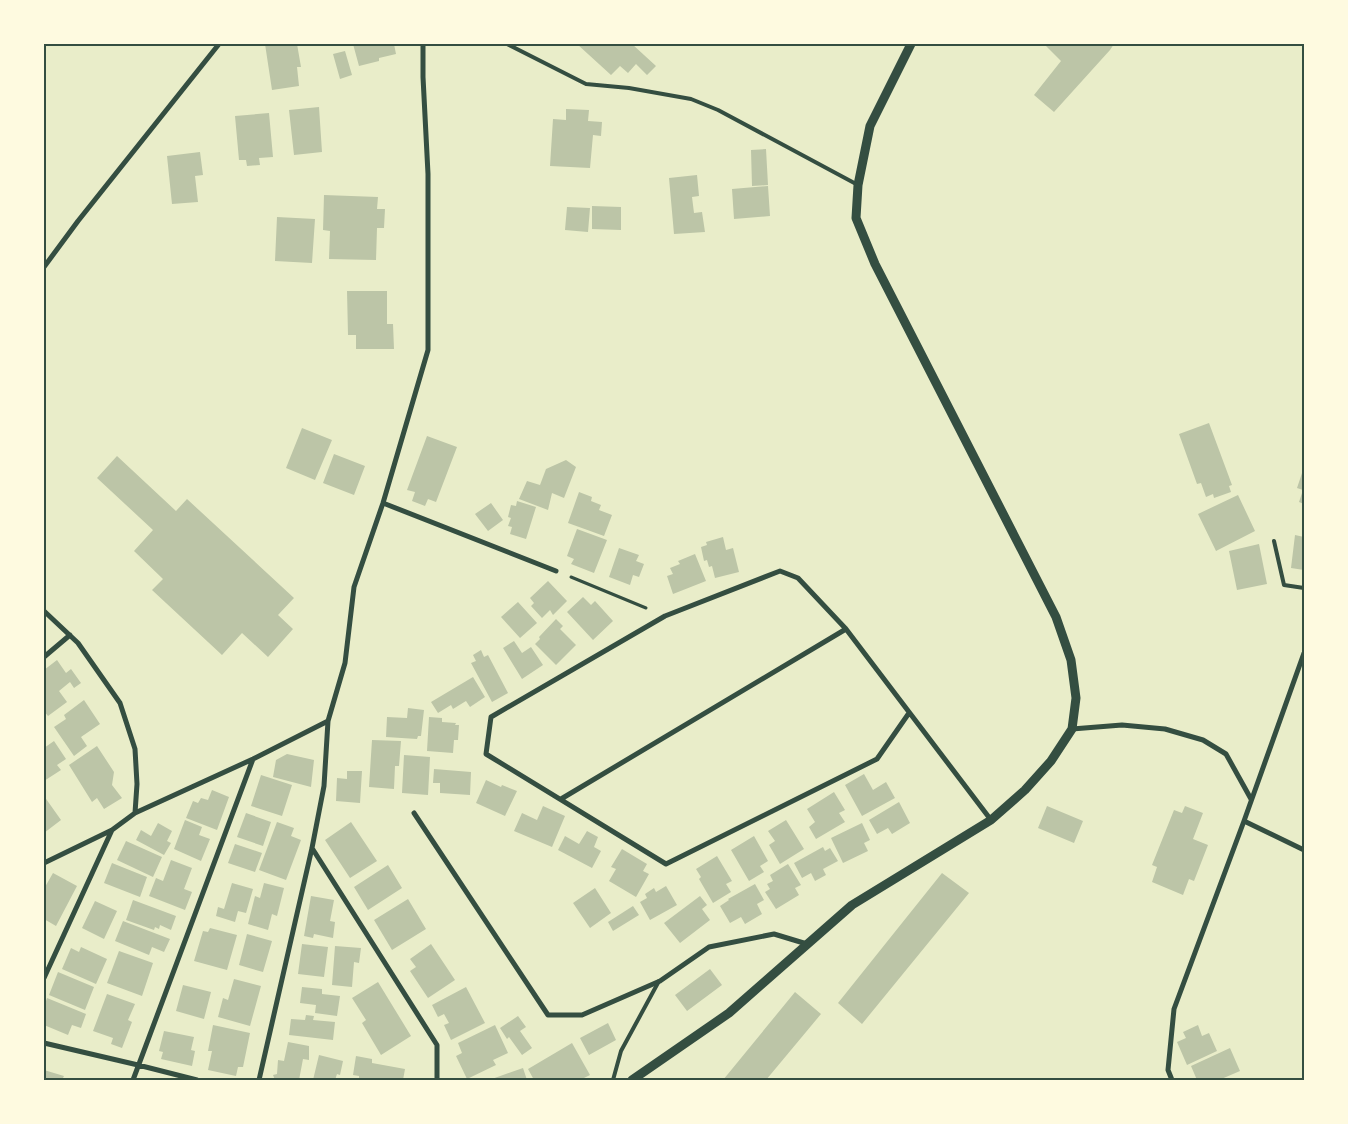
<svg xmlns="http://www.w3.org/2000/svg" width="1348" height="1124" font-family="Lato,sans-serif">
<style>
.building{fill:#bcc5a7}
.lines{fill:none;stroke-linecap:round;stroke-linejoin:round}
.path{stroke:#344e41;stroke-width:3}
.service{stroke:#344e41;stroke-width:4}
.minor{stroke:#344e41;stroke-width:5}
.tertiary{stroke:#344e41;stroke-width:9}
.neatline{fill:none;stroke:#344e41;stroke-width:2}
</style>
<rect width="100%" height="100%" fill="#e9edc9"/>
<path class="building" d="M265,44h32l4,23h-4l2,19 -27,4z
M353,44h41l2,10 -17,4v3l-20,5z
M577,44h55l24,22 -9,9 -11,-11 -8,9 -8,-7 -9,9z
M1044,44h70l-4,6 -56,62 -20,-17 27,-34z
M345,51l7,24 -12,4 -7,-25z
M319,107l3,45 -28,3 -5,-45z
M566,109l23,1 -1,11 14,1 -1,14 -8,-1 -3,33 -40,-2 3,-47 13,1z
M269,113l4,44 -14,1 1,7 -13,1 -1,-6h-7l-4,-44z
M766,149l2,36 -16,1 -1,-36z
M200,152l3,23 -8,1 3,26 -26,2 -5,-48z
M697,175l2,21 -7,1 2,16 8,-1 3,20 -31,2 -5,-56z
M768,186l2,30 -36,3 -2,-30z
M324,195l54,2 -1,12h8l-1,19h-7l-1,32 -47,-1 1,-28 -7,-1z
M592,206l29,1v23l-29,-1z
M567,207l23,1 -2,24 -23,-2z
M277,217l38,2 -3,44 -37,-2z
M347,291h40v33h6l1,25h-38v-14h-8z
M1209,423l23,62 -3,1 2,6 -17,6 -1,-4 -7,3 -5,-14 -4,1 -18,-50z
M302,428l30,12 -17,40 -29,-12z
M427,436l30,11 -21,55 -8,-3 -3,7 -13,-5 3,-9 -8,-2z
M334,454l31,12 -11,29 -31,-12z
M117,456l59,55 11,-12 107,99 -16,17 15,14 -25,28 -26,-24 -20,22 -70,-65 11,-11 -29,-28 19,-21 -56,-52z
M566,460l10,7 -12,31 -12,-5 -4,17 -29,-11 8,-18 13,4 6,-16z
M1304,467v37l-5,-2 4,-12 -6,-2z
M579,492l13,5 -1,4 10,4 -2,5 13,5 -8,21 -36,-13z
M1238,495l17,36 -39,20 -18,-37z
M517,501l19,6 -10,32 -16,-5 2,-7 -4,-1 3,-8 -3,-1 3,-12 5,1z
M491,503l12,17 -15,11 -13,-17z
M577,529l30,11 -13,33 -23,-9 3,-5 -7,-3z
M1295,535l9,2v33l-13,-2z
M723,537l3,13 7,-2 6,24 -24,6 -3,-12 -3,1 -2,-7 -3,1 -3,-14 6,-2 -1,-3z
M1259,544l8,40 -30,6 -8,-39z
M619,548l20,7 -3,6 8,3 -5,13 -6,-2 -3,10 -21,-8z
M695,554l11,27 -33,13 -6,-18 6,-2 -3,-6 10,-4 -2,-3z
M548,581l19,20 -14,14 -3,-5 -8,8 -11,-12 3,-3 -4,-5z
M583,597l8,8 4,-4 18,20 -20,19 -26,-28z
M518,602l19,21 -17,15 -19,-21z
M556,619l7,7 -3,3 16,16 -20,20 -21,-21 5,-5 -1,-2z
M514,641l8,12 9,-6 12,18 -21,14 -19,-31z
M481,650l3,7 4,-2 20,38 -16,9 -21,-39 5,-2 -3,-6z
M57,660l9,13 5,-4 10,14 -7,5 -4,-6 -11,9 8,11 -19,14 -4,-5v-41z
M473,677l12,20 -15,10 -4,-6 -13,8 -2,-4 -13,8 -7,-11z
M84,700l16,24 -19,13 6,9 -13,10 -20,-29 12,-8 -2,-4z
M408,708l16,2 -3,26h-3l-1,3 -31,-2 1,-20 20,1z
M429,717l13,1v4l14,1 -1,2h4l-1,15h-4l-1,13 -26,-2z
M372,740l29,1 -2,25h-4l-1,23 -25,-2z
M54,741l12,18 -9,6 4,5 -17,11v-33z
M97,746l17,26 -2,13 10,13 -18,11 -7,-11 -5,4 -23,-37z
M287,754l27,6 -3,27 -38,-10 3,-17z
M404,755l26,2 -2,38 -26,-2z
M434,769l37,3 -1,23 -30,-2v-10h-7z
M347,771h15l-2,32 -24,-2 1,-23 10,1z
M864,774l9,16 13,-8 9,16 -33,18 -17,-31z
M261,775l31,10 -10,31 -31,-10z
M486,780l15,7 1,-2 15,6 -12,25 -29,-13z
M212,790l17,7 -12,33 -31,-12 7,-17 5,2 3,-5 7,2z
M834,792l11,18 -6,3 6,9 -29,17 -7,-12 6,-5 -8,-13z
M44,796l17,24 -17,13z
M899,802l11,21 -18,11 -4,-6 -11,6 -8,-14z
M543,806l22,10 -13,31 -38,-16 8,-18 15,7z
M1047,806l36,15 -9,22 -36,-15z
M1185,806l18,7 -10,26 15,6 -14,36 -5,-2 -6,16 -31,-13 5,-15 -5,-2 22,-55 8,3z
M246,813l25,9 -8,24 -26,-9z
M185,820l17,7 -3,8 11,4 -9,22 -27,-12z
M786,820l18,29 -24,15 -11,-19 6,-4 -7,-10z
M277,822l17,6 -3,8 10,4 -15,40 -27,-10z
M351,822l26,39 -27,17 -25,-38z
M158,823l14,8 -5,10 4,2 -7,12 -28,-15 5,-10 10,6z
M862,823l8,17 -6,3 4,8 -25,12 -12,-25z
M587,831l11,6 -4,10 7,4 -9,17 -34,-18 7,-14 14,8z
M754,836l14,25 -8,5 4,6 -15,9 -18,-31z
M126,841l36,16 -9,20 -36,-17z
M235,844l27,9 -7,19 -27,-9z
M823,847l2,4 5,-3 8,13 -15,8 3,6 -11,6 -4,-8 -9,5 -8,-15z
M622,849l25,15 -4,7 6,3 -13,23 -27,-16 7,-12 -5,-2z
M717,856l15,25 -6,3 5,8 -18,11 -14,-24 2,-2 -5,-8z
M171,860l21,8 -8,21 8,3 -7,18 -36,-14 7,-18 7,3z
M112,863l35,14 -7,20 -36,-14z
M788,864l13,21 -6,3 4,7 -23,14 -11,-17 5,-3 -3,-5 6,-3 -3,-6z
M388,865l14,23 -34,22 -14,-23z
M53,873l24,13 -21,40 -12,-7v-33l1,1z
M942,873l27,20 -107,131 -24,-21z
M232,883l21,6 -7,24 -8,-2 -3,11 -19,-6 2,-9 6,2z
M264,883l20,5 -7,28 -5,-2 -4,16 -20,-6 7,-28 5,2z
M755,884l9,16 -7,4 5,10 -17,10 -4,-7 -11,6 -10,-17 9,-6 -1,-1z
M666,886l11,19 -27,15 -10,-18 7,-4 -2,-4 9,-6 2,4z
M595,888l16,25 -21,15 -17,-25z
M311,896l23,4 -4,21 5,1 -2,16 -19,-4 -1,4 -9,-2z
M700,896l7,9 -5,4 8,11 -30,23 -16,-20z
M408,899l18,30 -34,21 -18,-30z
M133,900l43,16 -5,14 -11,-5 -1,4 -4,-2 -1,3 -28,-10z
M95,901l22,10 -13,28 -22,-11z
M633,906l6,9 -26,16 -5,-9z
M123,921l47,18 -6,13 -12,-5 -3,8 -34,-14z
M210,928l27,7 -10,35 -33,-9 9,-30 5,1z
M247,934l25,7 -9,31 -24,-7z
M302,944l26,3 -4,30 -26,-3z
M431,944l24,36 -27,18 -18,-27 6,-4 -6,-8z
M335,946l26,2 -2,15 -5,-1 -2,25 -20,-2z
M81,947l26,12 -11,25 -34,-15 9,-21 8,4z
M119,951l34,12 -11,33 -35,-13z
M710,969l12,16 -35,26 -12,-16z
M58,972l36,15 -9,23 -36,-15z
M234,979l27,7 -11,40 -32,-9 5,-19 5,2z
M378,982l33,54 -30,19 -19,-32 4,-3 -14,-22z
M183,985l28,7 -7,27 -28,-8z
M302,987l20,2v5l18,2 -3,20 -22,-3 1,-8 -16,-2z
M466,987l19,36 -34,17 -7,-15 5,-2 -5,-9 -6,3 -6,-12z
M795,992l26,22 -55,66h-43z
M107,994l28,10 -7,16 4,2 -10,26 -11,-4 2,-6 -20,-7z
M47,998l39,16 -5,14 -9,-3 -4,10 -24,-10v-18z
M306,1015l8,1 -1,4 22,2 -2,18 -44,-5 2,-16 14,1z
M518,1016l8,11 -6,4 12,17 -10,7 -13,-18 -2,2 -7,-11z
M608,1023l8,17 -27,15 -9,-17z
M213,1025l37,8 -7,34h-5l-2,9 -28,-6 4,-19h-4z
M495,1025l13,28 -15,7 3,5 -29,14 -11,-23 6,-3 -4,-10z
M1198,1025l4,11 7,-3 8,18 -30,14 -10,-23 9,-4 -3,-6z
M164,1031l30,6 -3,13 4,1 -3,15 -31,-7 2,-7 -4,-1z
M288,1042l21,4v14l-6,-1 -4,21h-24l-2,-5 4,-1 1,-14 6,1z
M572,1043l18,32 -10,5h-46l-6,-11z
M1230,1048l10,23 -21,9h-22l-6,-14z
M319,1055l24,6 -3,14 -3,-1 -2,6h-22z
M356,1056l16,3v4l33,6 -2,11h-44v-4l-6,-1z
M523,1068l4,12h-38z
M44,1070l20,6 -2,4h-18z"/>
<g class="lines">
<path class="path" d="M571,577l75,31"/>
<path class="service" d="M507,44l79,40 43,4 62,11 27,11 140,75
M1274,541l10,44 20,3
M613,1080l8,-29 38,-70"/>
<path class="minor" d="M44,267l34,-46 141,-177
M383,503l173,68
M44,611l34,32 42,60 15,46 2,35 -2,29 -23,17 -68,148
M44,657l26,-22
M909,713l-32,46 -211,105 -180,-110 5,-37 174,-101 115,-45 18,7 48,51 145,191
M1072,729l50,-4 43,4 38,11 23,14 25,45
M561,799l285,-170
M135,813l118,-54 75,-38
M414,813l134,202h34l78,-34 49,-34 65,-13 33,10
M1244,821l60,29
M312,848l125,197v35
M44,863l68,-33
M44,1043l94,22 59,15
M133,1080l120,-321
M259,1080l53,-232 12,-62 4,-65 17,-58 9,-76 29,-84 45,-153v-176l-5,-97v-33
M1172,1080l-4,-10 6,-61 70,-188 60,-168"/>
<path class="tertiary" d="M632,1080l97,-67 123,-108 139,-85 34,-30 26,-29 21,-32 4,-31 -5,-38 -15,-43 -181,-353 -19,-46 2,-33 12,-59 41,-82"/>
</g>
<rect width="1348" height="1124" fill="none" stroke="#fefae0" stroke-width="90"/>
<rect x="45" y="45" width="1258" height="1034" class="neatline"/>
</svg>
